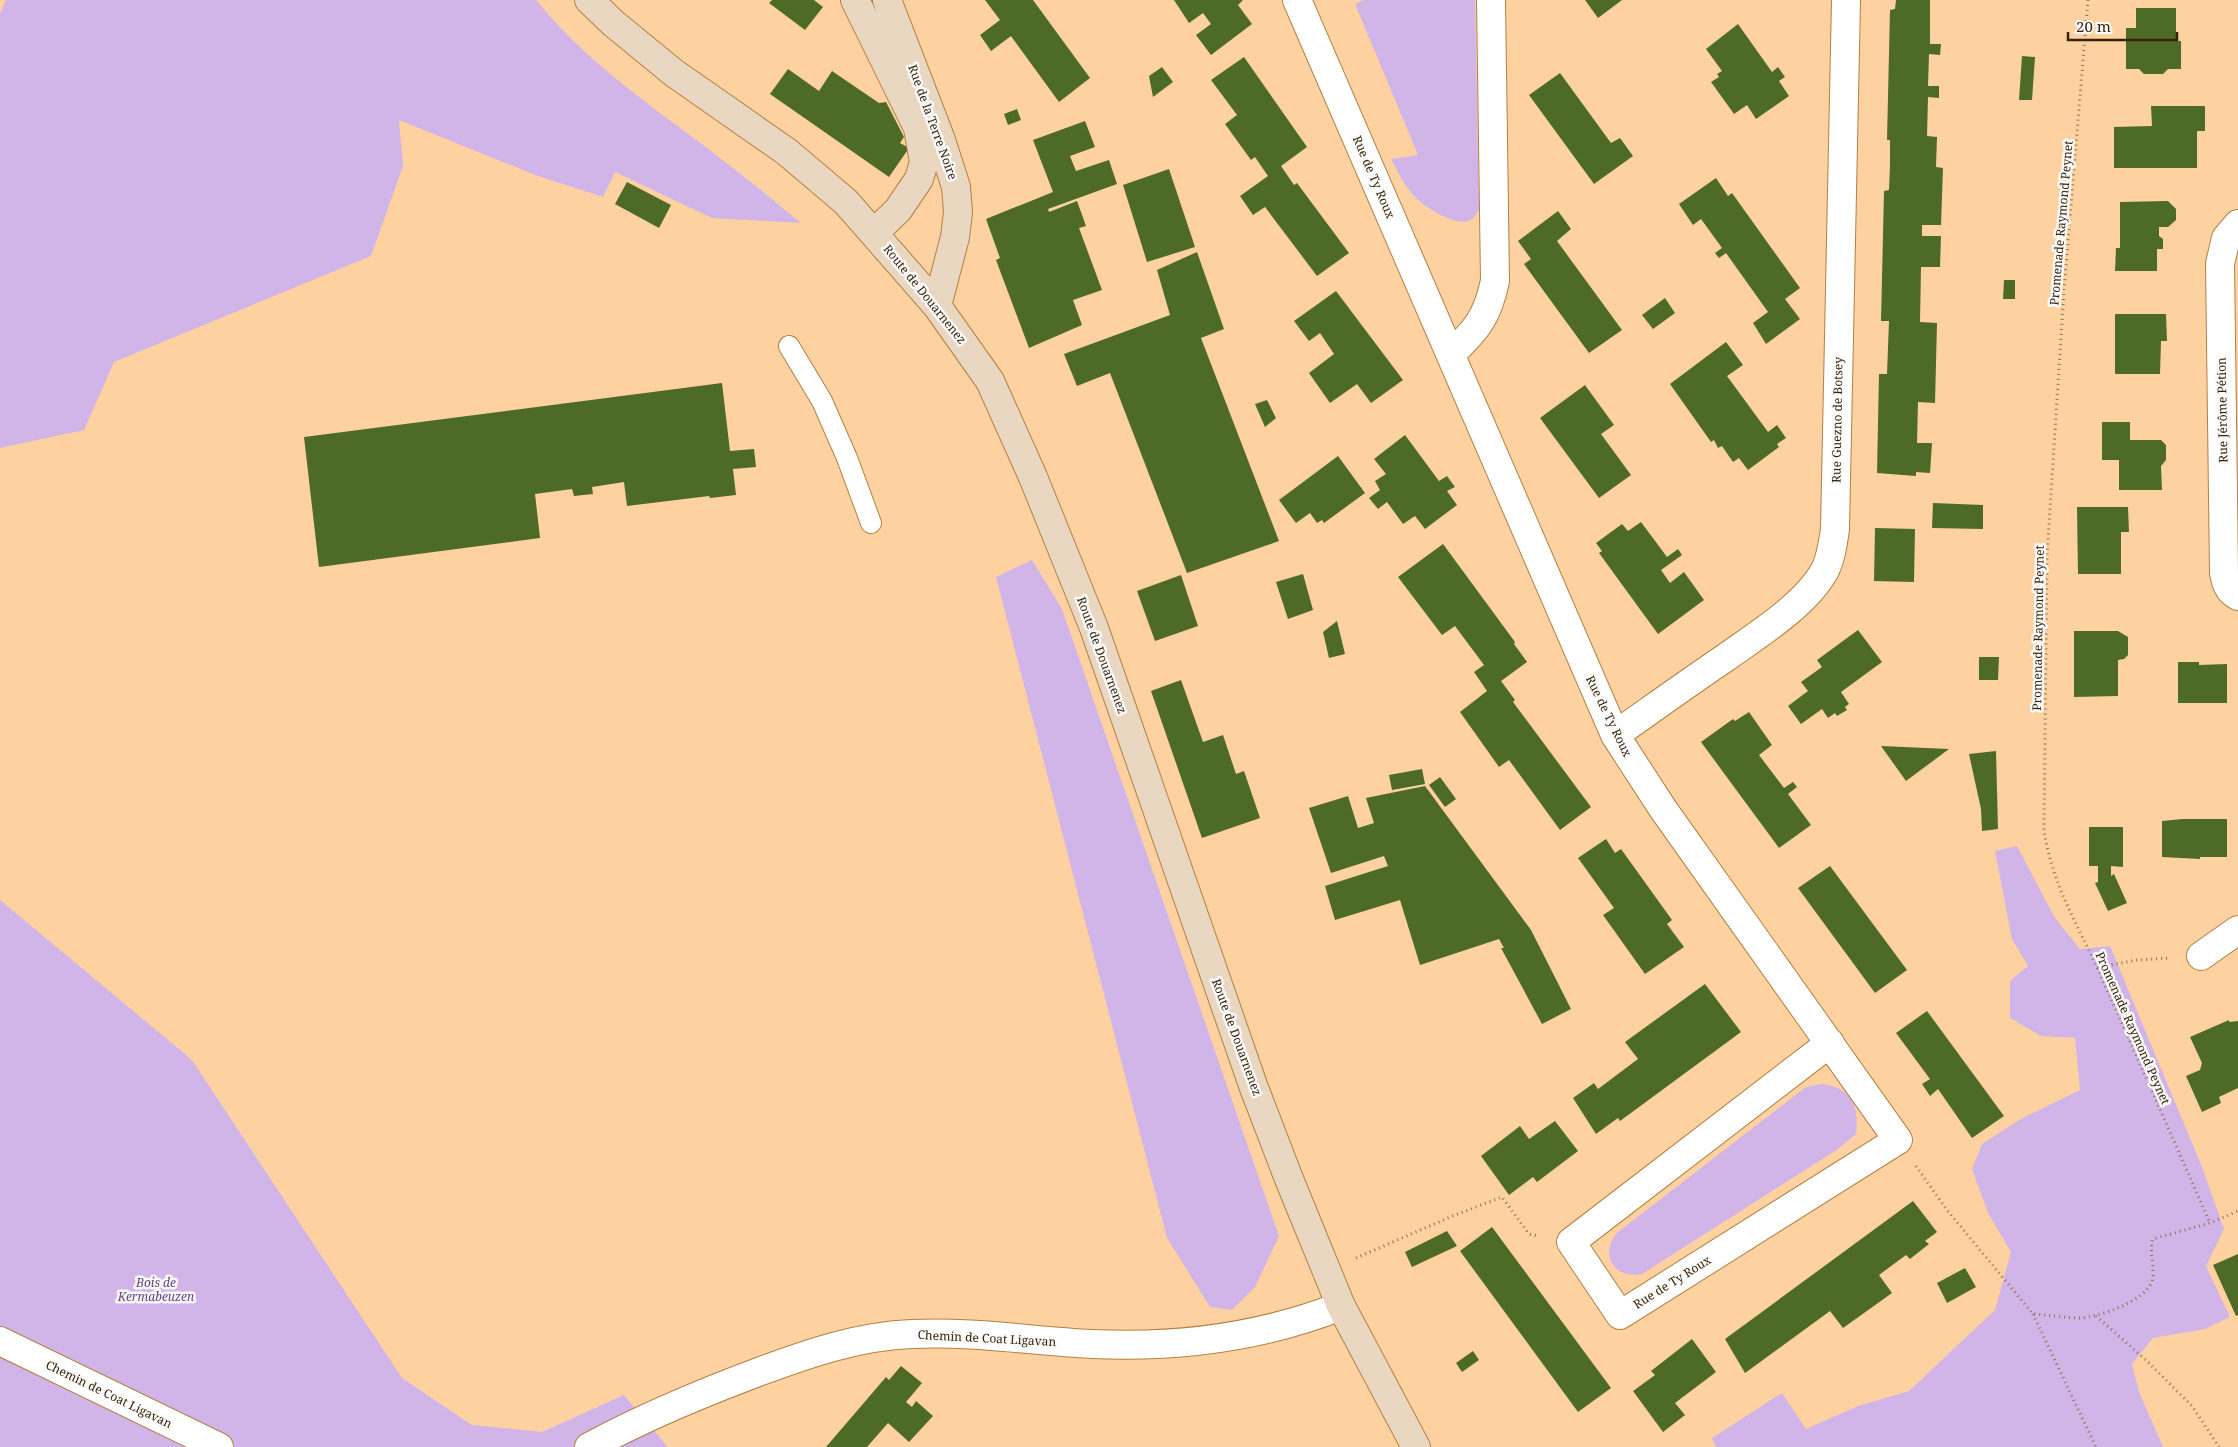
<svg xmlns="http://www.w3.org/2000/svg" width="2238" height="1447" font-family="'Noto Serif',serif">
<style>
.green{fill:#d1b5e9}
.building{fill:#4e6a27}
.lines{fill:none;stroke-linecap:round;stroke-linejoin:round}
.lane-casing{stroke:#b38043;stroke-width:22}
.street-casing{stroke:#b38043;stroke-width:30}
.secondary-casing{stroke:#b38043;stroke-width:30}
.path{stroke:#91714d;stroke-width:3;stroke-dasharray:1 4;stroke-linecap:butt}
.lane{stroke:#fff;stroke-width:20}
.street{stroke:#fff;stroke-width:28}
.secondary{stroke:#e9d7c1;stroke-width:28}
.labels{text-anchor:middle;dominant-baseline:central;stroke-width:5;stroke-linejoin:round;paint-order:stroke}
.street-label{font-size:12px;fill:#382309;stroke:#fafafa}
.park-label{font-size:12px;font-style:italic;fill:#673f84;stroke:#fafafa}
</style>
<rect width="100%" height="100%" fill="#fdd1a0"/>
<path class="green" d="M6,0h530c48,59 107,100 167,145 33,25 66,51 98,78l-89,-5 -97,-46 -12,25 -68,-22 -136,-55 4,46 -32,90 -257,106 -30,68 -84,18v-434z
M1364,0h111l4,210c-2,2 -4,7 -7,9 -13,10 -46,-11 -56,-21 -11,-11 -18,-26 -25,-39l27,-4 -63,-151z
M1032,560l30,49 217,627 -24,51 -23,23 -22,-3 -43,-69 -171,-661z
M2017,846l38,72 25,31 30,-3 92,221 22,62 -18,37 24,51 -25,12 -52,9 -21,26 7,28 24,55h-447l-4,-9 70,-45 24,36 52,-23 51,-15 86,-81 16,-58 -23,-39 -16,-44 10,-25 39,-25 59,-29 -5,-52 -34,-2 -31,-18v-37l18,-15 -16,-27 -17,-88z
M0,900l192,160 210,318 70,47 70,7 82,-37 44,52h-668z
M1823,1084c30,5 36,22 33,50l-18,15 -196,125c-28,6 -44,-20 -24,-42l188,-145z"/>
<path class="building" d="M772,0h42l9,7 -18,23 -36,-27z
M985,0h48l57,78 -31,24 -48,-66 -20,15 -11,-16 20,-15z
M1174,0h69l-5,5 14,19 -41,31 -15,-20 15,-11 -8,-11 -14,10z
M1585,0h37l-24,18z
M1896,0h34v44h11l-1,11 -11,-1 -1,32h11v12l-11,-1 -1,39 10,1 -1,30 7,1 -2,57h-19v11h19l-1,31h-19l-1,55 17,1 -2,80 -17,-1 -1,41h15l-2,30 -14,-1v4l-39,-3 2,-99h8l2,-53h-8l3,-130 5,-1 1,-24v-26h-3l3,-130 5,-1z
M2136,8h40v33h5v28h-13l-5,5h-19l-5,-5h-13v-41h10z
M1738,24l34,48 6,-5 7,10 -6,4 10,15 -33,23 -9,-14 -13,9 -23,-32 8,-5 -2,-3 5,-3 -16,-22z
M2022,56l13,1 -3,43h-13z
M1244,57l63,90 -26,19 13,19 3,-2 52,70 -32,23 -52,-69 -12,8 -13,-19 28,-20 -13,-19 -4,3 -26,-36 12,-9 -26,-35z
M1162,67l11,15 -20,15 -4,-21z
M788,69l31,22 13,-20 47,32 7,-1 18,35 -4,6 9,5 -20,29 -119,-83z
M1560,73l51,70 9,-5 13,18 -39,28 -65,-89z
M2151,106h54v25h-8v37h-83v-41l38,-1z
M1017,109l4,11 -13,5 -4,-11z
M1085,121l10,26 -25,9 6,15 33,-11 8,24 -69,25 1,3 28,-11 9,25 -7,2 23,62 -29,10 9,25 -53,23 -33,-88 4,-2 -14,-39 67,-27 -20,-52z
M1169,169l26,78 -48,15 -24,-77z
M1716,178l12,18 4,-3 68,95 -15,11 15,20 -34,25 -13,-21 15,-11 -42,-59 -7,5 -4,-5 7,-5 -21,-29 -8,6 -14,-21z
M627,182l44,23 -12,23 -44,-24z
M2168,201l8,8v11l-8,7h-9v9l4,3v10h-6v22h-42l1,-23h4v-46z
M1558,211l13,18 -14,12 65,89 -33,23 -65,-89 7,-5 -13,-18z
M1197,252l27,77 -23,9 78,203 -92,32 -77,-200 -33,13 -13,-32 106,-39 -13,-45z
M2004,280h11v19h-12z
M1336,291l67,89 -32,23 -14,-19 -27,19 -21,-30 25,-19 -14,-21 -11,8 -15,-20z
M1665,298l10,15 -22,16 -11,-14z
M2115,314h51l1,27h-6l-1,33h-45z
M1726,342l17,23 -16,11 41,56 9,-7 9,13 -9,6 2,3 -31,23 -9,-12 -6,4 -11,-16 -4,2 -4,-8 -3,2 -41,-58z
M722,383l8,68 24,-2 2,18 -23,2 3,26 -26,3 -1,-2 -82,10 -3,-24 -32,5 1,7 -19,2 -2,-7 -37,5 5,44 -221,29 -15,-130z
M1585,385l29,40 -13,9 30,41 -32,23 -59,-80z
M1267,400l9,18 -11,9 -10,-23z
M2102,422h28v18h31l5,5v15l-5,6 1,24h-43v-30h-17z
M1405,435l34,46 8,-5 8,11 -8,4 10,14 -32,24 -10,-13 -12,8 -16,-22 -9,7 -9,-11 11,-8 -5,-9 11,-7 -12,-15z
M1338,456l27,37 -41,30 -2,-3 -5,3 -7,-10 -14,10 -17,-23z
M1933,503l50,2v24l-51,-1z
M2077,507h51l1,25h-8v42h-43z
M1641,522l26,35 11,-8 4,6 -21,15 9,13 14,-11 20,28 -46,34 -59,-81 3,-2 -6,-8 26,-19 6,7z
M1875,528l40,1 -1,53 -40,-1z
M1443,544l72,98 -1,2 13,18 -26,19 14,19 -2,2 78,105 -31,23 -51,-70 -10,7 -39,-55 27,-21 -13,-19 10,-7 -29,-39 -13,9 -44,-58z
M1303,574l10,36 -25,9 -12,-37z
M1181,575l17,51 -43,15 -18,-50z
M1337,621l8,33 -16,4 -6,-26z
M1858,630l24,32 -41,30 8,12 -4,3 2,3 -10,6 -2,-3 -7,5 -6,-9 -21,15 -13,-18 20,-15 -7,-9 21,-15 -5,-7z
M2074,631h44l10,6v18l-4,4 -6,1v36l-44,1z
M1979,657h20l-1,23h-19z
M2178,662h21v3l28,-1v39h-49z
M1181,680l22,62 20,-7 13,39 8,-3 16,47 -58,20 -51,-147z
M1749,712l23,33 -13,10 25,33 9,-6 4,5 -9,7 23,31 -32,23 -78,-106 32,-23 2,2z
M1881,746l68,3 -43,32z
M1996,751l2,78 -16,2 -1,-22 -12,-55z
M1422,769l3,15 -33,6 -3,-15z
M1440,777l16,22 -11,8 -16,-22z
M1425,786l106,144 40,79 -29,15 -41,-76h3l-5,-9 -79,26 -20,-65 -65,20 -10,-34 63,-20 -4,-10 -53,17 -22,-65 39,-12 10,32 16,-5 -8,-25z
M2182,819h45v38h-27v2l-38,-2v-36z
M2089,827h34v40l-12,-1v10l3,-2 13,29 -19,8 -13,-28 3,-1v-16h-9z
M1606,839l9,14 6,-4 51,71 -5,4 17,23 -39,27 -42,-59 11,-7 -36,-50z
M1830,866l77,104 -32,23 -77,-105z
M1705,984l36,48 -121,89 -2,-3 -22,16 -23,-36 21,-15 4,6 40,-30 -13,-17z
M1927,1011l77,105 -32,22 -34,-49 -8,7 -8,-12 8,-5 -34,-46z
M2229,1020v2l9,-1v67l-19,9 2,6 -19,9 -16,-36 14,-6 2,-7 -12,-26z
M1555,1121l23,30 -41,31 -4,-5 -24,18 -28,-39 39,-30 9,13z
M1913,1201l24,31 -12,9 4,3 -19,15 -4,-4 -27,20 13,18 -49,35 -13,-17 -85,62 -20,-34z
M1492,1227l119,161 -33,24 -118,-161z
M1447,1231l10,15 -45,21 -7,-15z
M2238,1254v61l-2,1 -23,-51z
M1965,1268l11,19 -29,16 -10,-20z
M1692,1339l24,33 -41,31 10,12 -22,17 -30,-41 22,-16 -4,-4z
M1473,1351l6,9 -17,12 -6,-9z
M901,1366l21,17 -16,19 6,5 4,-6 17,15 -24,26 -21,-19 -21,24h-41l60,-70 3,3z"/>
<g class="lines">
<g class="lane-casing">
<path id="lane" d="M789,346l33,55 25,57 24,65"/>
</g>
<g class="street-casing">
<path id="street" d="M1297,0l318,735 48,74 235,331 -278,175 -49,-73 259,-199
M2238,224l-12,14 -6,26 4,309c2,10 4,18 14,23
M1451,354c26,-25 36,-36 44,-73l-4,-281
M1615,735c37,-26 73,-52 110,-77 32,-23 81,-53 100,-88 6,-12 8,-27 10,-41l11,-529
M2201,956l37,-26
M0,1341l219,106
M589,1447c55,-30 113,-54 172,-76 49,-18 98,-35 151,-37 60,-3 120,7 180,10 86,4 170,-7 249,-38"/>
</g>
<g class="secondary-casing">
<path id="secondary" d="M589,0l24,23 61,50 113,79 59,50 91,104 53,75 43,96 61,151 160,460 35,91 52,127 75,141
M855,0l63,128 6,34 -5,17 -21,31 -24,23
M887,0l54,140 15,47 2,25 -3,25 -18,69"/>
</g>
<path class="path" d="M2088,0l-24,290 -17,266 -3,274c8,54 32,91 54,140 38,84 75,169 112,253
M2097,968l39,-8 35,-2
M1916,1166l31,44 86,104c16,1 32,4 47,4 19,-1 66,-17 72,-37 4,-13 -4,-29 1,-42l57,-16 28,-12
M1356,1258l94,-41 52,-20 27,37 9,2
M2033,1314l63,133
M2096,1316l51,45 45,45 27,41"/>
<use href="#lane" class="lane"/>
<use href="#street" class="street"/>
<use href="#secondary" class="secondary"/>
</g>
<g class="labels">
<g class="street-label">
<text transform="translate(933 122) rotate(70)">Rue de la Terre Noire</text>
<text transform="translate(1374 177) rotate(67)">Rue de Ty Roux</text>
<text transform="translate(2061 223) rotate(-85)">Promenade Raymond Peynet</text>
<text transform="translate(925 294) rotate(51)">Route de Douarnenez</text>
<text transform="translate(2222 410) rotate(-91)">Rue Jérôme Pétion</text>
<text transform="translate(1837 420) rotate(-89)">Rue Guezno de Botsey</text>
<text transform="translate(2038 628) rotate(-89)">Promenade Raymond Peynet</text>
<text transform="translate(1102 655) rotate(70)">Route de Douarnenez</text>
<text transform="translate(1609 716) rotate(64)">Rue de Ty Roux</text>
<text transform="translate(2133 1028) rotate(66)">Promenade Raymond Peynet</text>
<text transform="translate(1237 1037) rotate(70)">Route de Douarnenez</text>
<text transform="translate(1672 1282) rotate(-32)">Rue de Ty Roux</text>
<text transform="translate(987 1338) rotate(3)">Chemin de Coat Ligavan</text>
<text transform="translate(109 1394) rotate(26)">Chemin de Coat Ligavan</text>
</g>
<g class="park-label">
<text x="156" y="1282">Bois de<tspan x="156" dy="14">Kermabeuzen</tspan></text>
</g>
</g>
<path d="M2068 32v8h109v-8" fill="none" stroke="#382309" stroke-width="2.5"/>
<text x="2076" y="32" font-size="15" fill="#382309" stroke="#fafafa" stroke-width="4" paint-order="stroke">20 m</text>
</svg>
